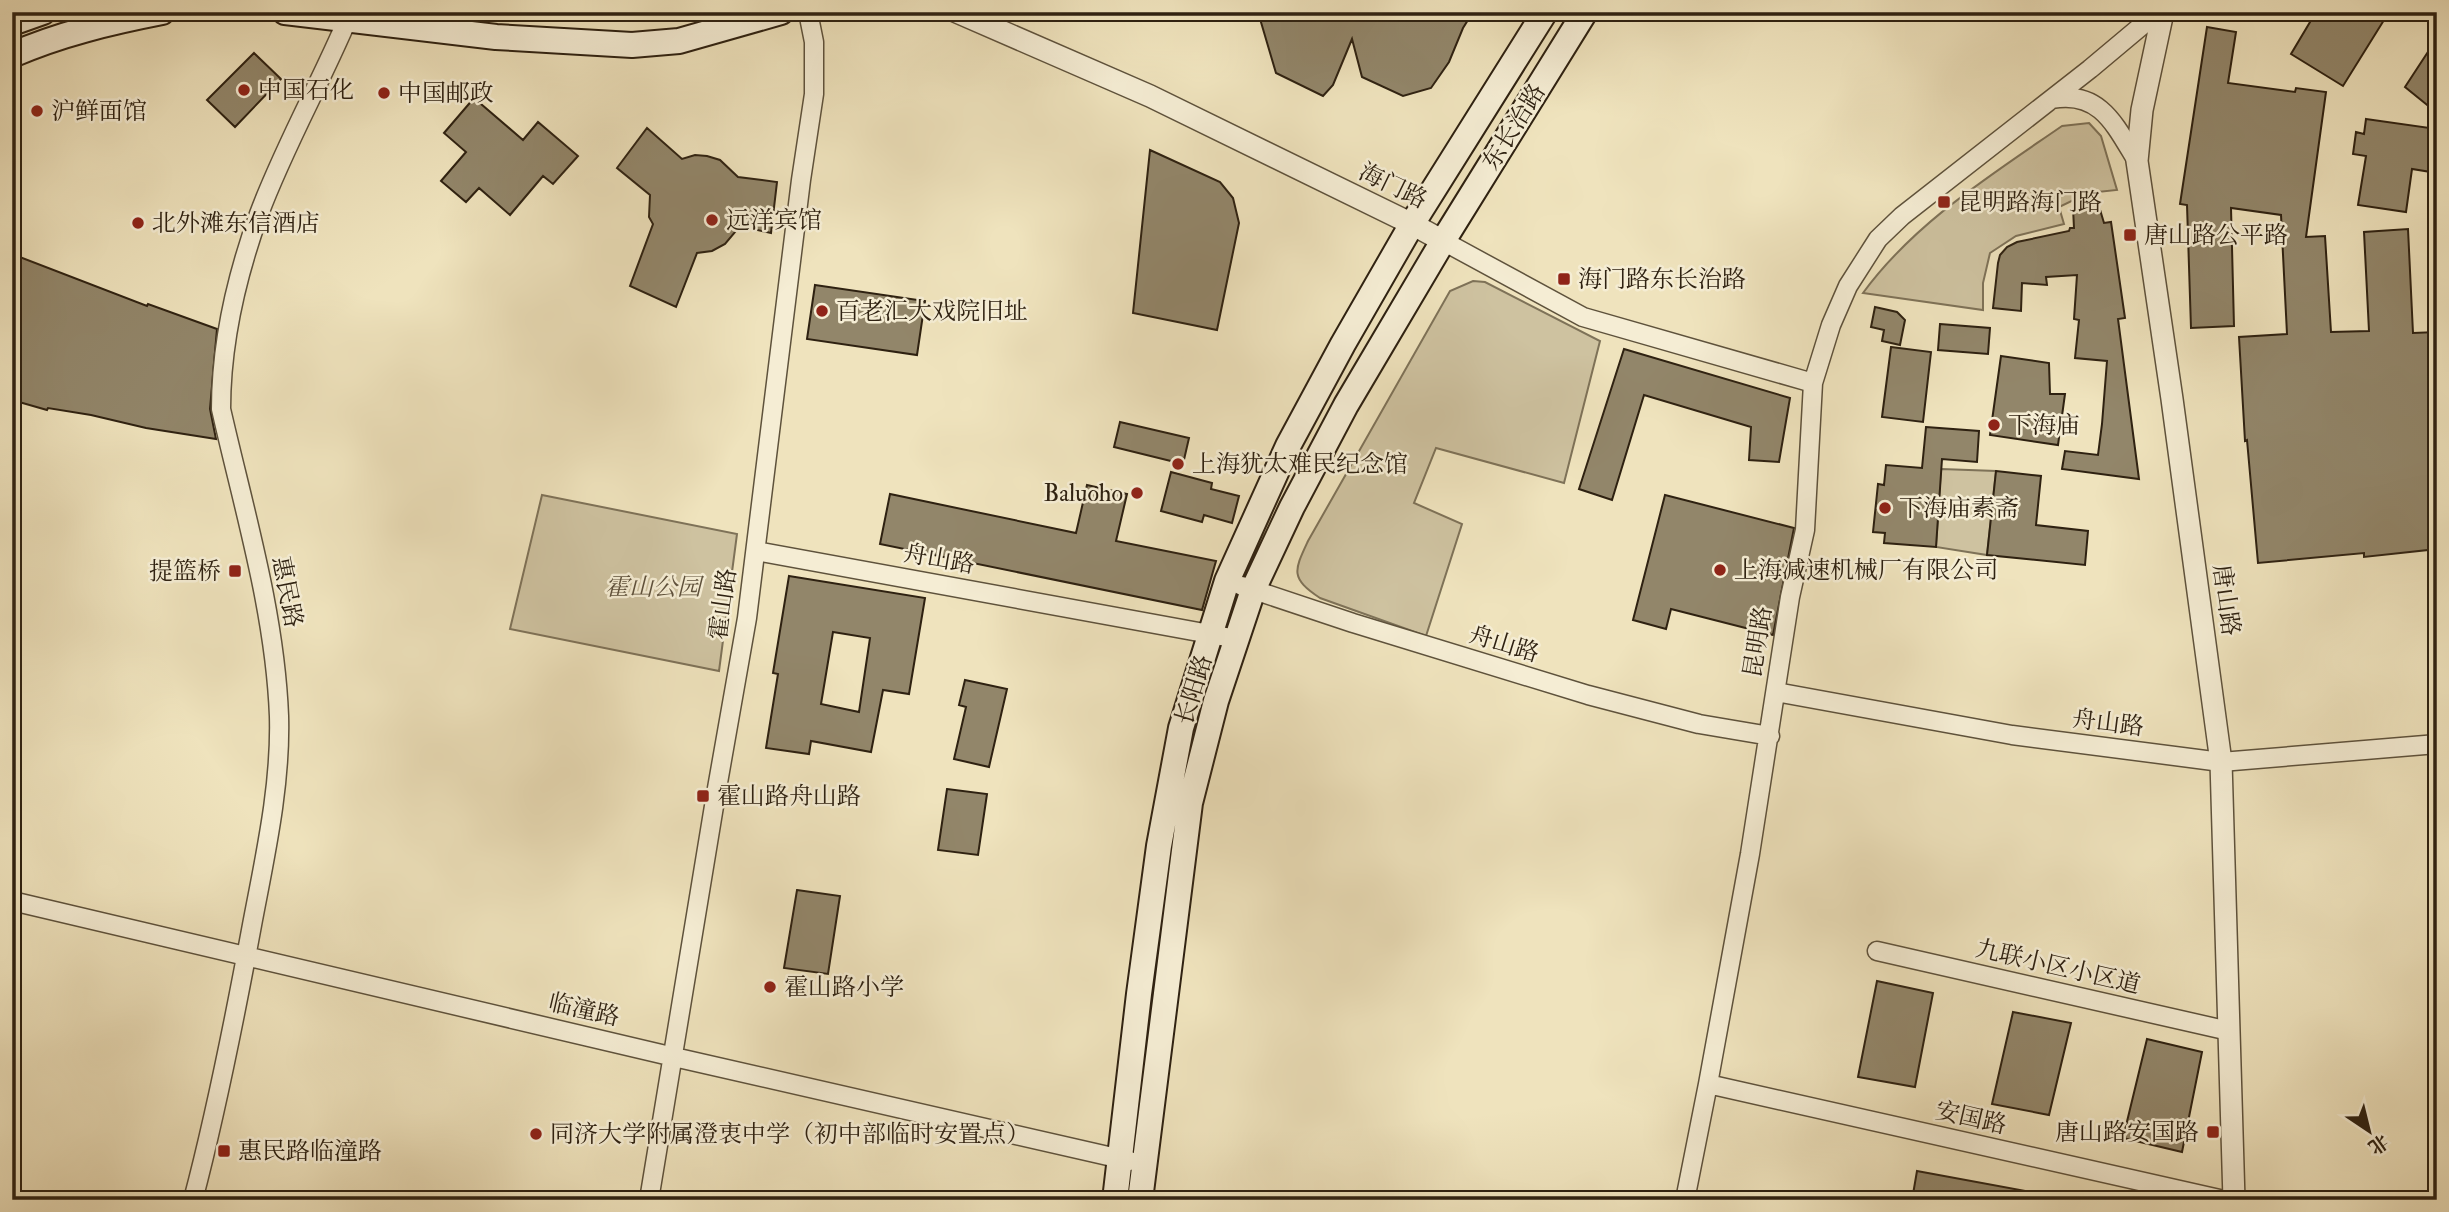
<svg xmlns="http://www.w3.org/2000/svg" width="2449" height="1212" font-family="'IM FELL Double Pica','Noto Serif SC',serif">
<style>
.green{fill:#cec2a0;stroke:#7e7258;stroke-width:2}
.building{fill:#92866a;stroke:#2e2111;stroke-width:2;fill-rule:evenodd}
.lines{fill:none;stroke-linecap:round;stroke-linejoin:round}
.minor-casing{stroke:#5e523c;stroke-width:21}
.tertiary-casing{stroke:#5e523c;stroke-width:24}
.secondary-casing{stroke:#2e2111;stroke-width:28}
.minor{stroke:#f5edd4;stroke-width:18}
.tertiary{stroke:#f5edd4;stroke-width:21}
.secondary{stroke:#f5edd4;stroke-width:24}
.poi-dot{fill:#8f2418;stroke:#f5edd4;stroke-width:2.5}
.labels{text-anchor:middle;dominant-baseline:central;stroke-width:5;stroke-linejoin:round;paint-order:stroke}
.poi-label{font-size:24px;fill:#2e2111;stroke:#f5edd4;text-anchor:start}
.street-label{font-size:24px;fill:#2e2111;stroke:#f5edd4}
.park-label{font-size:24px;font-style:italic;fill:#5e513c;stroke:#f5edd4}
</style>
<rect width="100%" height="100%" fill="#efe3bd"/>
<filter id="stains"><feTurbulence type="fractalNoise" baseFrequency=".00286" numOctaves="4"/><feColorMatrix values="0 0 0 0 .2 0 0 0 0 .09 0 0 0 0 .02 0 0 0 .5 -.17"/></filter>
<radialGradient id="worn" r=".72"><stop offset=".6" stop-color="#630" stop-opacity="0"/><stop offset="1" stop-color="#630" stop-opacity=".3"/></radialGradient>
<path class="green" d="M2089,123l12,13 16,54 -29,3 -29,14 5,17 -48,12 -26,17 -7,30v27l-120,-17c51,-70 128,-118 199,-167z
M1473,281l12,1 115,59 -36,142 -128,-35 -22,55 48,21 -36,112 -106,-38c-30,-20 -26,-27 -12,-57l142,-250z
M1941,469l55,2 -9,84 -51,-8z
M542,495l195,39 -18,137 -209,-42z"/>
<path class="building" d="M1258,12h215l-10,16 -14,34 -18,26 -28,8 -41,-19 -10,-38 -19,46 -10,11 -47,-23z
M2316,12h73l-46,74 -52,-32z
M2207,27l29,5 -8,51 67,9 1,-4 30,4 -20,145 19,-1 6,96 38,-1 -5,-99 44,-3 5,104 24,-1v217l-73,8v-4l-106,10 -11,-123 -2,1 -6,-104 48,-3 -6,-119 -50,-7 3,118 -43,2 -4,-123 -7,-1z
M2437,38v75l-32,-26z
M254,53l27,26 -46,48 -28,-27z
M474,98l49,42 15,-18 40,34 -25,28 -10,-8 -33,39 -31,-27 -13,14 -25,-21 25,-29 -22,-19z
M2366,119l71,10v44l-25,-4 -6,43 -48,-7 8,-49 -13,-2 3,-22 8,2z
M647,128l35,31 13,-4 12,1 13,4 18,17 39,5 -6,51 -31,-7 -15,18 -13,7 -15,2 -21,54 -46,-21 23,-62 -4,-7 1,-22 -33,-27z
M1150,150l70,32 13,16 6,25 -22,107 -84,-17z
M2092,200l6,3 6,20 7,-1 14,96 -7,1 21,160 -77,-10 3,-18 33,4 4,-31 5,-63 -32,-3 4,-38 -5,-1 3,-44 -31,2 1,8 -25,-2 -1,28 -28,-3 5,-45 2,-8 7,-8 10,-5 52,-11 1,-3h4l-1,-20 5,-6z
M12,254l135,52 1,-2 69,25 -7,80 6,30 -70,-11 -55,-13 -43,-7 -1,2 -35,-10z
M815,285l110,16 -8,54 -110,-16z
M1875,307l22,5 8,8 -5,25 -18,-4 2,-11 -13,-3z
M1940,324l50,4 -2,26 -50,-4z
M1891,347l40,5 -8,70 -41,-5z
M1624,349l166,49 -11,64 -30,-2 2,-33 -107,-32 -32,105 -33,-11z
M2001,356l48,7 1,31h15l-7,51 -68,-10z
M1120,422l69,16 -6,26 -69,-17z
M1926,427l53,4 -2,31 -35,-3 -6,88 -52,-4 1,-10 -12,-1 5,-48 6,1 2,-20 36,3z
M1996,471l45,5 -5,49 52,6 -3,34 -98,-10z
M1171,472l41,11 -1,6 28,7 -7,27 -28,-8 -2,7 -41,-11z
M1087,485l40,9 -11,47 100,20 -14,49 -322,-66 10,-50 186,39z
M1665,495l129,33 -21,107 -102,-26 -5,20 -33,-9z
M789,576l136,22 -16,96 -26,-4 -12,62 -60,-11 -2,13 -43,-6 12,-74 -5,-1zM833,632l37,6 -11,74 -38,-8z
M965,680l42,9 -18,78 -35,-8 12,-52 -7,-2z
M947,789l40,5 -9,61 -40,-5z
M797,890l43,6 -12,78 -44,-6z
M1877,981l56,12 -18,94 -57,-10z
M2013,1012l58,11 -22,92 -57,-11z
M2147,1039l55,13 -20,100 -59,-14z
M1917,1171l114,21 -1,8h-118z"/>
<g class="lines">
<g class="minor-casing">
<path id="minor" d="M2052,99c48,-9 63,26 85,62
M1443,241l140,76 230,66
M756,551l481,88
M1242,586l111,37 235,72 111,29 71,12
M1776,692l236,43 209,27 216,-18
M12,901l662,156 456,104
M1877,951l352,80
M1708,1084l516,116
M193,1200c24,-91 42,-183 59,-275 13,-69 29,-139 27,-209 -4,-104 -35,-206 -58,-307 0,-65 16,-134 38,-195 25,-67 61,-130 89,-196v-6
M649,1200l67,-406 31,-176 54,-438 13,-86v-52l-6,-30
M1685,1200l23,-116 42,-230 40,-257 15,-67 8,-147 18,-58 17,-39 30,-47 24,-23 188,-147 68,-57"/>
</g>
<g class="tertiary-casing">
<path id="tertiary" d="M957,12l193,84 262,128 31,17
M2163,12l-21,98 -5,51 35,238 49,363 13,438"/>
</g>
<g class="secondary-casing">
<path id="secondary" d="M285,12l211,25 136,8 47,-4 102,-29
M12,23l31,-11
M12,55c48,-21 99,-33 150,-43
M1115,1200l24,-206 20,-148 22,-118 46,-147 61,-135 55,-102 69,-120 133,-212
M1140,1200l50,-397 26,-102 37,-111 39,-83 54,-102 97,-164 142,-229"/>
</g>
<use href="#minor" class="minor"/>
<use href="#tertiary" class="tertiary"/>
<use href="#secondary" class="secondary"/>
</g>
<g class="poi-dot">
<circle cx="244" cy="90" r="7"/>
<circle cx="384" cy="93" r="7"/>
<circle cx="37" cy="111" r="7"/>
<rect x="1937" y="195" width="14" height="14" rx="3.5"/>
<circle cx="712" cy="220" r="7"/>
<circle cx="138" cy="223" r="7"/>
<rect x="2123" y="228" width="14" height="14" rx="3.5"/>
<rect x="1557" y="272" width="14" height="14" rx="3.5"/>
<circle cx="822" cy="311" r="7"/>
<circle cx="1994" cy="425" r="7"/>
<circle cx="1178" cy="464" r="7"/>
<circle cx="1137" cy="493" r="7"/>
<circle cx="1885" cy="508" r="7"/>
<circle cx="1720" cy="570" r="7"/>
<rect x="228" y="564" width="14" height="14" rx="3.5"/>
<rect x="696" y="789" width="14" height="14" rx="3.5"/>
<circle cx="770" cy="987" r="7"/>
<rect x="2206" y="1125" width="14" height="14" rx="3.5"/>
<circle cx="536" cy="1134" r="7"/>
<rect x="217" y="1144" width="14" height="14" rx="3.5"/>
</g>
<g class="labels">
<g class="poi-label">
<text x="258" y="90">中国石化</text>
<text x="398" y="93">中国邮政</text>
<text x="51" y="111">沪鲜面馆</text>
<text x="1958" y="202">昆明路海门路</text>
<text x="726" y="220">远洋宾馆</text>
<text x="152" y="223">北外滩东信酒店</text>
<text x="2144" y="235">唐山路公平路</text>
<text x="1578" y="279">海门路东长治路</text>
<text x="836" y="311">百老汇大戏院旧址</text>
<text x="2008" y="425">下海庙</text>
<text x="1192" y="464">上海犹太难民纪念馆</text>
<text x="1123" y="493" text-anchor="end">Baluoho</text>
<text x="1899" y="508">下海庙素斋</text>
<text x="1734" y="570">上海减速机械厂有限公司</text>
<text x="221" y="571" text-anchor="end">提篮桥</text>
<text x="717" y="796">霍山路舟山路</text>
<text x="784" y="987">霍山路小学</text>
<text x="2199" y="1132" text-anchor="end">唐山路安国路</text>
<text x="550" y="1134">同济大学附属澄衷中学（初中部临时安置点）</text>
<text x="238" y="1151">惠民路临潼路</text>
</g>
<g class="street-label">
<text transform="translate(1514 127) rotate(-58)">东长治路</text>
<text transform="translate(1393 186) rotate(26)">海门路</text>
<text transform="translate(939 559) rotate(10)">舟山路</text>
<text transform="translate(287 592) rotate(79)">惠民路</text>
<text transform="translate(2226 600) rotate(82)">唐山路</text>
<text transform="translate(723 604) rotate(-82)">霍山路</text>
<text transform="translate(1758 642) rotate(-81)">昆明路</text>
<text transform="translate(1504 644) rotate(17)">舟山路</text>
<text transform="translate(1194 690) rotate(-73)">长阳路</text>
<text transform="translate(2108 723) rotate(7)">舟山路</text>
<text transform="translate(2058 967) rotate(13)">九联小区小区道</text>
<text transform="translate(584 1010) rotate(13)">临潼路</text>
<text transform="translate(1971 1118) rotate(13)">安国路</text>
</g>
<g class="park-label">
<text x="653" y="587">霍山公园</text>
</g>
</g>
<rect width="2449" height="1212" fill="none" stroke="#efe3bd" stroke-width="42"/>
<rect x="14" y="14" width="2421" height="1184" fill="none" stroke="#2e2111" stroke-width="3.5"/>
<rect x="21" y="21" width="2407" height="1170" fill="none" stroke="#2e2111" stroke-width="2"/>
<g transform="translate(2369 1131) rotate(145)" stroke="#f5edd4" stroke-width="5" paint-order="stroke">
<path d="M0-5L12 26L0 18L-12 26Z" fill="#2e2111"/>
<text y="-10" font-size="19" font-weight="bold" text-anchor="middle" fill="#2e2111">北</text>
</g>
<rect width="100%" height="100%" filter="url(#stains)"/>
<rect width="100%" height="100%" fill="url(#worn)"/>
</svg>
